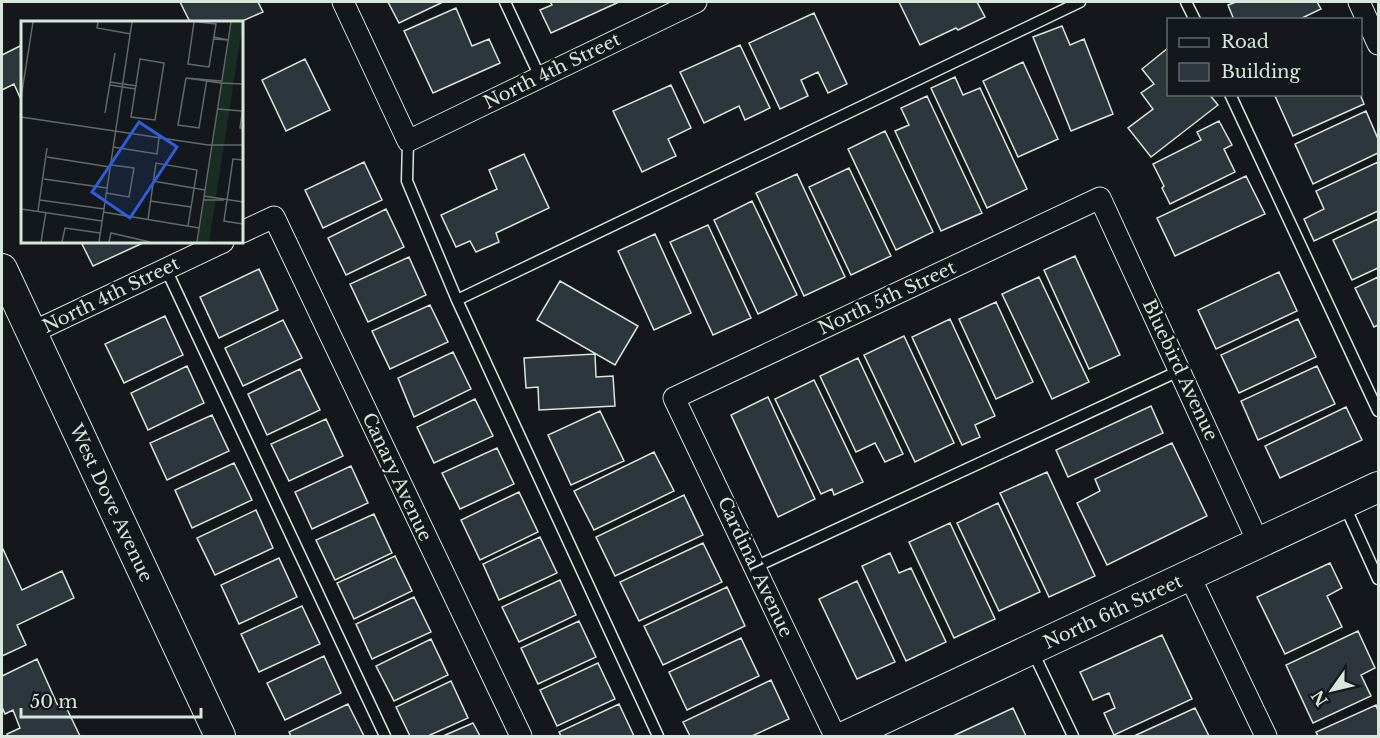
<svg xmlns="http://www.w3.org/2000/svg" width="1380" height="738" font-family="'Libre Baskerville',serif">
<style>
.building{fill:#2c363c;stroke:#d8e6dc;stroke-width:1.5}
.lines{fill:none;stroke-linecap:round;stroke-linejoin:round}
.lane-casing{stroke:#d8e6dc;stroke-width:13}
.street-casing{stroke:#d8e6dc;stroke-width:23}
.secondary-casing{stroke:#d8e6dc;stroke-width:32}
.lane{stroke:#14181c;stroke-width:10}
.street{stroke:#14181c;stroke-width:21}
.secondary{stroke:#14181c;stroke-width:30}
.labels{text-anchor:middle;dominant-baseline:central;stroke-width:4.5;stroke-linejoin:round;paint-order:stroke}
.street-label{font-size:18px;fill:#d8e6dc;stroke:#14181c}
.inset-road{fill:none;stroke:#626a69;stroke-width:1.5}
.view{fill:#305dd8;fill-opacity:0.15;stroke:#305dd8;stroke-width:3}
.inset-edge{fill:none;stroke:#d8e6dc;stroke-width:3}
</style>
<rect width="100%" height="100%" fill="#14181c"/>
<path class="building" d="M180,2h78l5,10 -23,10h-53h3z
M388,2h55l-44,21z
M550,2h69l-68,31 -11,-23 12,-5z
M899,2h78l8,15 -27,13 -2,-2 -36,17z
M1236,2h81l4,7 -23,11h-64l-6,-15z
M456,8l16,38 17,-7 11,24 -67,30 -29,-62z
M814,13l33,71 -19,9 -10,-21 -17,8 7,16 -28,13 -31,-66z
M1062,26l8,19 14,-6 29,75 -42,17 -38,-94z
M22,45v57l-8,-18 -12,6v-35z
M740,45l30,63 -25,12 -6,-14 -35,17 -24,-51z
M1168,48v46h41l9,11 -67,52 -23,-29 25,-19 -12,-16 13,-9 -12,-15z
M305,59l25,51 -44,21 -24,-51z
M1023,62l35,77 -40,18 -35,-76z
M955,77l8,18 17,-7 47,101 -40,19 -56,-120z
M671,85l20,43 -23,11 8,17 -34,16 -29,-61z
M1278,94h82l4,10 -71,32 -18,-40z
M927,96l55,117 -41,18 -46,-100 14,-6 -8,-17z
M1366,111l12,28v14l-65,31 -18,-40z
M1219,121l13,24 -8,4 11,23 -65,32 -8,-16 2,-2 -11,-22 48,-24 -4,-8z
M885,131l48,101 -37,18 -48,-101z
M524,154l25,54 -53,25 3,9 -23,10 -6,-11 -14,6 -15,-32 56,-26 -8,-19z
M364,162l18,38 -59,28 -18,-38z
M1378,162v49l-64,30 -10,-22 20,-10 -8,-18z
M849,168l42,88 -40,19 -42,-88z
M797,174l48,103 -41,19 -48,-103z
M1246,176l19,38 -90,42 -18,-38z
M752,201l45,94 -39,19 -44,-94z
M386,209l18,38 -58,28 -18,-37z
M1378,219v49l-26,12 -19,-40z
M708,225l43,93 -38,17 -43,-93z
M655,234l36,79 -37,17 -36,-79z
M81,242h64l-52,24z
M1075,256l45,99 -31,14 -45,-99z
M409,257l17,38 -58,27 -18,-38z
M259,269l19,41 -59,28 -19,-41z
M1279,272l18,39 -81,38 -18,-39z
M1039,277l50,105 -37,17 -50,-105z
M1378,277v48l-4,2 -19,-39z
M560,281l78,45 -23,39 -78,-45z
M996,302l37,80 -37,17 -37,-80z
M430,305l18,37 -58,27 -18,-38z
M165,316l18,39 -59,28 -19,-39z
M950,319l45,97 -20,9 5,12 -18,8 -50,-108z
M1298,319l18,38 -77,36 -18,-38z
M283,320l19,38 -59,28 -18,-38z
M904,336l50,107 -39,19 -51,-107z
M453,352l18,37 -57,28 -16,-39z
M595,354l1,23 17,-1 2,30 -76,4 -1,-23 -12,1 -2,-30z
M858,358l45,96 -18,8 -10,-19 -19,9 -36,-76z
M187,366l17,37 -56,27 -17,-37z
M1317,366l18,38 -77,36 -17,-39z
M300,369l20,41 -53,25 -19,-41z
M814,380l49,102 -29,13 -2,-6 -11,5 -46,-95z
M768,397l47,102 -37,18 -47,-102z
M475,399l18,37 -59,27 -17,-36z
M1151,406l12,27 -95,44 -12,-27z
M1346,407l16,33 -82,38 -15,-32z
M600,411l24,50 -53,24 -23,-50z
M212,415l17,36 -62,29 -17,-37z
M326,419l17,37 -54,25 -18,-37z
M1172,443l35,73 -100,49 -30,-62 23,-12 -5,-12z
M497,448l17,36 -54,25 -18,-36z
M654,452l20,39 -80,39 -20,-39z
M234,463l18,37 -60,28 -17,-38z
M351,466l17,37 -56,26 -17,-37z
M1047,472l48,104 -46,21 -49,-104z
M519,492l19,40 -58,28 -19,-40z
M684,495l19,40 -88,41 -19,-39z
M998,503l42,89 -41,19 -42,-88z
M256,510l17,38 -58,27 -18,-37z
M374,514l18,39 -57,27 -19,-40z
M950,523l45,96 -41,19 -45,-96z
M540,537l17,36 -58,27 -16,-36z
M703,543l19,39 -83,39 -19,-39z
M2,547l20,43 40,-19 12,27 -57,27 9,20 -24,11z
M890,553l9,20 12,-5 35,74 -40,19 -44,-95z
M395,556l17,35 -58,28 -17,-36z
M279,558l18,39 -58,27 -18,-39z
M1330,563l12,25 -15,8 15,31 -57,27 -28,-57z
M560,580l16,35 -57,27 -17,-35z
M857,581l38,81 -38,17 -38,-80z
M727,587l18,39 -82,39 -19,-39z
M414,597l17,35 -59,27 -16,-35z
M302,606l18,38 -61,28 -18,-38z
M579,621l17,36 -58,27 -17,-36z
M1358,631l17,37 -14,7 10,21 -58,27 -27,-58z
M1162,635l30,64 -78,36 -10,-22 11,-5 -6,-15 -16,7 -13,-28z
M741,638l18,38 -72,34 -18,-38z
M431,639l17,36 -54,26 -18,-35z
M324,656l17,37 -56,27 -18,-37z
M37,659l21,47 6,-3 16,33h-72l-1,-2 13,-6 -7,-18 -8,4 -3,-7v-31z
M598,663l17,36 -58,27 -17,-36z
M771,680l18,39 -37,17h-62l-7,-14z
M451,681l17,37 -40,18h-18l-14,-29z
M348,704l16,32h-73l-2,-4z
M619,704l15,32h-73l-2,-4z
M1376,705l2,6v25h-60l-2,-4z
M1013,708l13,28h-73z
M1195,708l14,28h-75z
M473,723l7,13h-37z"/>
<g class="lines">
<g class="lane-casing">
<path id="lane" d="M505,2l35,75
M1186,2l9,18
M1230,94l148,317
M408,141l-1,40 50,119 201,436
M166,269l219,467
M457,300l623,-298
M1344,504l34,75
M755,567l426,-197
M1032,650l41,86"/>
</g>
<g class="street-casing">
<path id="street" d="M343,2l65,139 288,-139
M1359,2l19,42
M242,232l32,-15 247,519
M31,333l192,-91
M1190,577l76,159
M835,736l-161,-338 426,-200 159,346"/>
</g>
<g class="secondary-casing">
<path id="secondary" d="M2,269l218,467
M846,736l532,-249"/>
</g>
<use href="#lane" class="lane"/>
<use href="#street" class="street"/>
<use href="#secondary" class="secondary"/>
</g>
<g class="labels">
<g class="street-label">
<text transform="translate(552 71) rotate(-26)">North 4th Street</text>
<text transform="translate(111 295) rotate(-26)">North 4th Street</text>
<text transform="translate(887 298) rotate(-25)">North 5th Street</text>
<text transform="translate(1180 370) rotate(65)">Bluebird Avenue</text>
<text transform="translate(397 477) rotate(65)">Canary Avenue</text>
<text transform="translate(111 503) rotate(65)">West Dove Avenue</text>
<text transform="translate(755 567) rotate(65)">Cardinal Avenue</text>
<text transform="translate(1113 612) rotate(-25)">North 6th Street</text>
</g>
</g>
<g transform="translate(21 21)">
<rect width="222" height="222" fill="#14181c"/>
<path d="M211,1h11l-34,220h-11z" fill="#1a2d24"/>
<path class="inset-road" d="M77,1l-1,6 34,6M173,1l-6,42 21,3 7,-43 -18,-2M193,18l14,1 -14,-3M119,38l24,4 -9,57 -24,-3zM165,57l-8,47 21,3 8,-49M165,57l35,3M165,57l35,5M89,61l27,4M200,62l22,1M89,64l26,4M0,77l12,-76M222,86l-3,21h3M196,88l25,2M84,92l10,-60M0,96l187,28h35M92,126l44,7 2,-16M26,136l63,10M222,139l-10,-1 -9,62 19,3M23,158l63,9M132,160l52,9M85,172l23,4 5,-29 -23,-3M183,175l39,6M19,179l64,9M183,179h20M129,180l41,6M0,188l81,12M17,190l9,-63M82,191l96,16M127,198l8,-56 41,7 -9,56M20,221l5,-30M41,221l3,-14 35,5M78,221l33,-220M88,221l2,-9 39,9M176,221l34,-220"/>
<path class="view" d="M118,101l38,25 -47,71 -38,-26z"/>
<rect width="222" height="222" class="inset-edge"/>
</g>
<rect width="1380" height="738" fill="none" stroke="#d8e6dc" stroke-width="6"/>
<rect x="1167" y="18" width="195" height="78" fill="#14181c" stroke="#626a69" stroke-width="1.5"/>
<rect x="1179" y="38" width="30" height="9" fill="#14181c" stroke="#626a69" stroke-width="1.5"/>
<text x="1221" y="48" font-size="18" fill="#d8e6dc">Road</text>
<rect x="1179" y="63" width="30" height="18" fill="#2c363c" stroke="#626a69" stroke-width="1.5"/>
<text x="1221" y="78" font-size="18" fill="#d8e6dc">Building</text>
<g transform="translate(1332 690) rotate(236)" stroke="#14181c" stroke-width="4.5" paint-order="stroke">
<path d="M0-4.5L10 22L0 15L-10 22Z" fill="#d8e6dc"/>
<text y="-9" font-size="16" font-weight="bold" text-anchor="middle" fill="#d8e6dc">N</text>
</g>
<path d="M21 708v9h180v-9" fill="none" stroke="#d8e6dc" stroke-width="3"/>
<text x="30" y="708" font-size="18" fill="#d8e6dc" stroke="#14181c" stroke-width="4.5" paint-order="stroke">50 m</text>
</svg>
